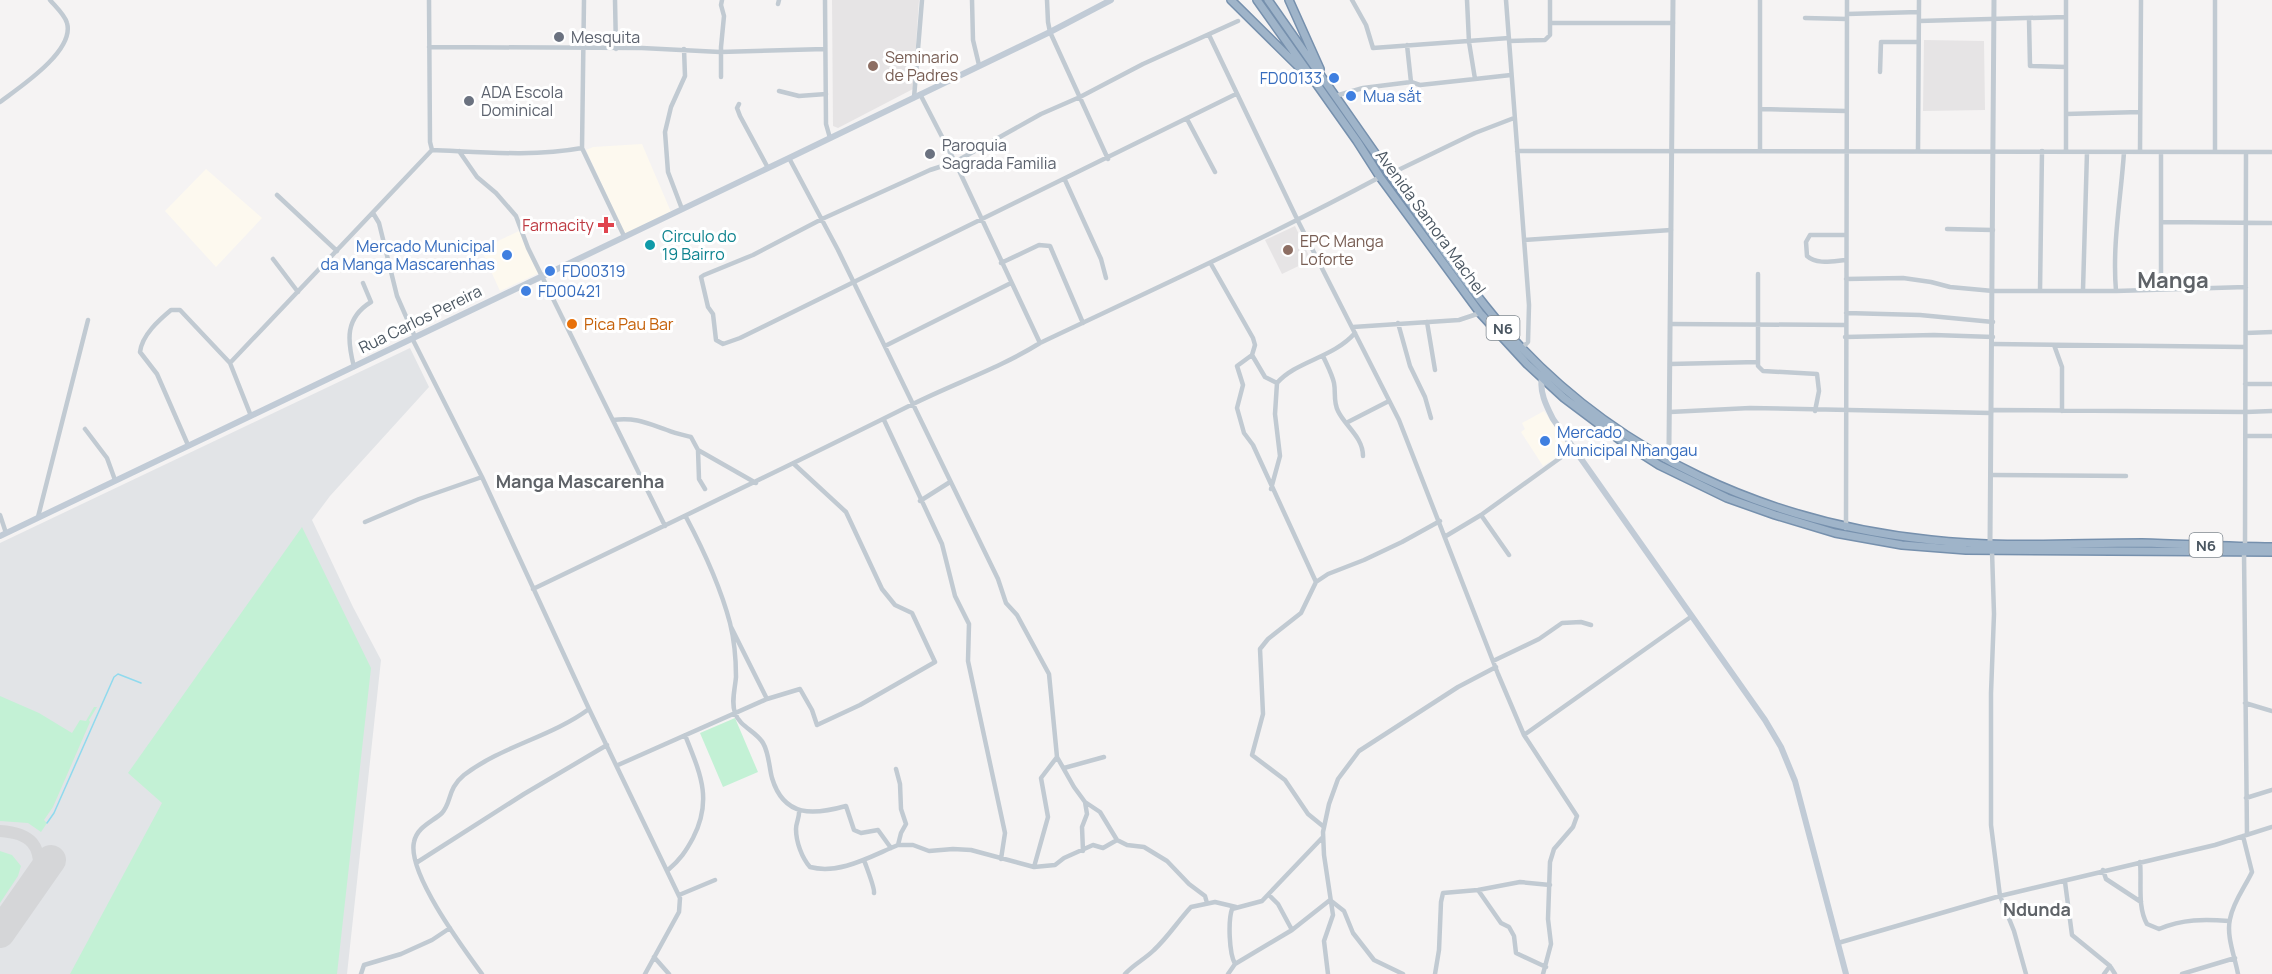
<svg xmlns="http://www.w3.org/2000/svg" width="2272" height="974" font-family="Manrope,sans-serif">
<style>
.commercial{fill:#fdf9ef}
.education{fill:#e6e4e5}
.airport{fill:#e2e4e7}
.green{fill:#c3f1d5}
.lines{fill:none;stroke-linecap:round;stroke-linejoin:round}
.stream{stroke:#90daee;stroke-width:1.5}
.taxiway{stroke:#d5d6d8;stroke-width:12}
.runway{stroke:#d5d6d8;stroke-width:30}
.trunk-casing{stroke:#7690ad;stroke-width:10}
.minor{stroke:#c1cad2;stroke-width:4.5}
.tertiary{stroke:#c1cad2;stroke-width:5}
.secondary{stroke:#c1cbd6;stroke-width:6}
.trunk{stroke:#9fb4c9;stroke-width:7}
.worship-dot{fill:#6b7280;stroke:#fff;stroke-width:2}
.education-dot{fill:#8d6e63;stroke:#fff;stroke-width:2}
.shop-dot{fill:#3f7fe0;stroke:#fff;stroke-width:2}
.health-dot{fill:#e0444e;stroke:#fff;stroke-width:2}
.culture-dot{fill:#0f9aa8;stroke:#fff;stroke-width:2}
.food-dot{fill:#e8710a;stroke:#fff;stroke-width:2}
.labels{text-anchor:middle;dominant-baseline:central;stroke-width:6;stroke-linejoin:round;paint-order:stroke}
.shield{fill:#fff;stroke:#808990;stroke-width:1.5}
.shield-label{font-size:15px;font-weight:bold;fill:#4a5661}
.worship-label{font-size:16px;fill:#5b616d;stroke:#fff;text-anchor:start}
.education-label{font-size:16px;fill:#785e54;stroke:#fff;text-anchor:start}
.shop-label{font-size:16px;fill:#366cbe;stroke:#fff;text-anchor:start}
.street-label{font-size:16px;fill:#4a5661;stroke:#fff}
.health-label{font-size:16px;fill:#be3a42;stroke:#fff;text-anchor:end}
.culture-label{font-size:16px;fill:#0d838f;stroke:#fff;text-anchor:start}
.food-label{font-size:16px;fill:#c56008;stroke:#fff;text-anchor:start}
.neighbourhood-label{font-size:18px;font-weight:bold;fill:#5f6368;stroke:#fff}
.district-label{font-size:22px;font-weight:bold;fill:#5f6368;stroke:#fff}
</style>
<rect width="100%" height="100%" fill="#f5f3f3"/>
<path class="commercial" d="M642,144l29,68 -46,22 -39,-84 7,-3z
M206,169l56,49 -46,49 -51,-56z
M519,231l20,42 -39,18 -19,-42z
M1544,411l26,38 -27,17 -22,-34 4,-3 -3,-6z"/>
<path class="education" d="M832,0h87l-6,89 -75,39 -5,-2z
M1924,40l60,1 1,69 -62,1z
M1295,226l16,34 -29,14 -17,-34z"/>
<path class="airport" d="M410,348l19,39 -99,109 -18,24 41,87 28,53 -34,314h-347v-431z"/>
<path class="green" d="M302,527l69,141 -34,306h-267l92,-171 -34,-30z
M0,696l39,17 33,20 8,-13 6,1 8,-14h3l-8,13 1,2 -37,85 -9,13 3,3 -6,9 -13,-9 -28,-2z
M735,718l23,54 -35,15 -23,-54z
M0,851l12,4 9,11 -3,10 -18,27z"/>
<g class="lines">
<path class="stream" d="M47,823l7,-10 60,-136 4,-3 23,9"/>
<path class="taxiway" d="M0,831c31,2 42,14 39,46"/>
<path class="runway" d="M0,933l51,-73"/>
<g class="trunk-casing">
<path id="trunk" d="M1231,0l74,73
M1257,0l100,141 23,36 100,136 47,51 37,34 56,42 39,25 68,33 48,17 60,18 67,12 64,5 306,2
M1268,0c48,68 95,136 142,203 31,44 62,89 97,129 110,124 261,191 424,208 70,8 141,3 211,3 43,1 87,4 130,4
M1289,0l31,69"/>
</g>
<path class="minor" d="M429,0l1,142 2,8
M584,0l-2,148 42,88
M615,0l1,49
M825,0l1,124 4,14
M972,0l1,40 6,25
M1047,0l1,22 2,10 58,127
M1352,0l14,25 7,23 136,-10
M1467,0l2,42 6,37 36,-4
M1506,0l23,305 -1,37 -6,6
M2215,0v152
M778,4l1,-4
M1847,14l72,-2
M1805,18l42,1
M2029,19l1,47 36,1
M1919,21l147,-4
M1550,23h123
M1209,35l89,186 101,199 99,254 26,61 53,81 -4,11 -19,22 -4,13 -2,57 3,25 -8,30
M1509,41l36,-1 5,-5v-35
M429,47l213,1 78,4 105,-3
M1880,72l1,-30h37
M721,77v-30l3,-31 -3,-11 1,-5
M1411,82l9,3 55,-6
M779,91l20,5 27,-2
M920,94l35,68 85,181
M1236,94l-496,244 -17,6 -7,-4 -3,-26 -5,-7 -7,-30 3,-2 49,-20 69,-36 108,-49 25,-8 86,-48 39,-17 63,-33 95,-43
M1335,96l28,-8 48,-6 -4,-37
M914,98l8,-98
M0,102c20,-15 75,-51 67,-79 -2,-8 -12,-17 -17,-23
M739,104l-2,4 3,8 28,52
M1760,109l86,2
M2066,114l74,-2
M1187,119l28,53
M459,151l18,26 19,16 20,23 12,32 137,278
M1517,151l755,1
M1760,151v-151
M1918,151l1,-151
M2066,152v-152
M2140,152l1,-152
M789,158l49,92 160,329 8,24 11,12 32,59 8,83 17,30 11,15 15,10 17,28 10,5 17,2 23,14 22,23 16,12 2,7
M1390,174l85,-41 39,-15
M1065,180l36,79 5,19
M277,195l60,56
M682,209l-14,-37 -3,-40 6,-25 14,-31 -1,-27
M373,213l6,10 18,73 18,41
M2161,222l111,1
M1947,229l46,1
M1524,240l147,-10
M273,259l25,33
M1846,260c-13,1 -29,5 -39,-4l-1,-14 4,-7h36
M1001,263l38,-18 11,1 33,77
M1211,264l42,74 2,7 -3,10 -15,11 6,19 -6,23 7,25 9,12 63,137
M1758,274v92l5,5 54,3 2,17 -4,20
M1846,279l57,-1 28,4 19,5 43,4h123l130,-4
M2161,289v-137
M2083,290l4,-138
M2040,291l2,-140
M2116,291c-4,-47 5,-93 8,-139
M1846,313l74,2 73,7
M1427,322l8,48
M1398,323l12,43 15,31 6,21
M1671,324l174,1
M1353,327l106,-7 21,-7
M2246,333l26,-1
M1845,337l89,-2 59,2
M412,338l70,139 107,232 91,189 -1,14 -34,62
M1993,344l252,3
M2054,345l8,22v44
M885,346l126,-63
M1252,355l13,22 12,6
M1323,356c4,9 9,18 11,27 2,10 -1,18 4,28 7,15 25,26 25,45
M230,363l202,-213c50,2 101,7 150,-2
M1670,364l88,-2
M354,367c-7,-27 -9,-49 17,-65l-8,-19
M2245,384h27
M1992,410l254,2 26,-1
M1670,412l80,-4 241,5
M613,420c22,-3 34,3 54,10 7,3 16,5 24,7l7,13
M884,420l58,124 13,52 14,28 -1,37 37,172 -4,26
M1348,422l41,-21
M85,429l22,29 8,22
M2246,436h26
M188,445l-31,-71 -17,-22c2,-17 19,-32 31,-42h9l50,53 21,53
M1991,475l135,1
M705,489l-6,-10 -1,-29 58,33
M1271,489l9,-33 -5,-42 2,-31c19,-22 56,-25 78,-50
M920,501l30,-19
M0,515l6,18
M1481,515l28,40
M38,517l50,-197
M686,517c18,34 34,68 44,106 4,16 6,37 6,54 -1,12 -5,25 -1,36 5,14 21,18 28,30 6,10 6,24 9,35 12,40 42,37 74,28l8,24 7,3 17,-3 13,18
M365,522l54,-23 63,-22
M1846,528l1,-528
M1446,536l35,-21 93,-67
M2245,546l1,-394
M1992,551l2,63 -3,79v132l9,71 14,35 12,43
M2244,552l3,283
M533,589c127,-61 254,-122 380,-185 42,-21 87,-36 127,-61 114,-54 228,-106 340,-166
M1493,661l46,-22 23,-16 19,-1 10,3
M767,699l33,-10 12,21 5,15 43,-20 75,-43 -23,-49 -17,-8 -13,-16 -36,-77 -52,-48
M2245,703l27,8
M1524,735l168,-119
M618,765l149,-66 -36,-72
M1064,768l40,-11
M896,769l4,15 1,25 5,15 -5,9 -3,12
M2246,798l26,-8
M799,810c1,7 -3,12 -3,19 0,13 6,29 14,38 30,8 61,-11 88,-22h15l16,6 24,-2 18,1 63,17 21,-2 9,-7 29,-13 10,3 14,-8
M1324,827l-16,-13 -23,-34 -33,-25 11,-41 -3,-65 8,-10 33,-26 15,-31 12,-8 36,-14 38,-18 38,-21
M1083,851l-1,-24 5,-13 -2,-12
M864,860c2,6 11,28 10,33
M2140,862c2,19 -3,45 7,62l12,5c24,-10 45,-10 70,-8
M416,863l108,-69 83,-49
M1034,867l14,-50 -7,-39 16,-21
M668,870c12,-10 18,-19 25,-32 20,-39 7,-65 -8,-103
M2103,870l3,9 35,23
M2065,882l7,53 38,31 5,8
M1478,890l23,33 8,4 5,9 2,17 30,14
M679,895l36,-15
M1269,895l9,9 14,26
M1330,900l14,11 9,22 21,27 29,14
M1838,943l162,-47 215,-51 57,-18
M654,957l15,17
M1235,964c-6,-11 -7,-43 -3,-55l30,-8 60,-63
M361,974l3,-9 37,-11 31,-14 18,-12
M482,974c-19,-26 -75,-101 -68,-132 3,-15 18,-20 28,-29 10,-11 5,-24 22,-38 38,-29 87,-38 125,-66
M1125,974c9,-10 20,-15 29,-24 14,-13 24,-29 37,-43l24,-5 21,5
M1228,974l7,-10 57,-34 38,-30
M1328,974l-4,-33 9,-26 -9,-60 -1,-23 6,-28 9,-25 21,-28 99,-64 38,-20
M1435,974l4,-24 2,-48 2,-9 35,-3 42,-8 30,3
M2104,974l6,-8
M2182,974l53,-16
M2238,974c-3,-17 -12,-38 -8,-55 3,-17 15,-32 22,-47l-9,-36"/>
<path class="tertiary" d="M1664,459l5,-15 4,-444
M1990,543l4,-543"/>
<path class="secondary" d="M1542,378c-3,14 5,29 11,41l212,301 16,27 14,34 51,193
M0,536l789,-378 261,-126 61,-32"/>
<use href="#trunk" class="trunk"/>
</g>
<g class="worship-dot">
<circle cx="559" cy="37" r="6"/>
<circle cx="469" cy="101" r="6"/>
<circle cx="930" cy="154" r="6"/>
</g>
<g class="education-dot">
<circle cx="873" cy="66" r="6"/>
<circle cx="1288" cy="250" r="6"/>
</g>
<g class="shop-dot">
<circle cx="1334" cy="78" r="6"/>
<circle cx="1351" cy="96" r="6"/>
<circle cx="507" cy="255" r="6"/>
<circle cx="550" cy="271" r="6"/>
<circle cx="526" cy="291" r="6"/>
<circle cx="1545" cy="441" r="6"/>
</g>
<path class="health-dot" d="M603 216h6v6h6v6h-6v6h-6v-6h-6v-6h6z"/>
<circle class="culture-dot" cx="650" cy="245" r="6"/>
<circle class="food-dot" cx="572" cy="324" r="6"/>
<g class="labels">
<g class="shield">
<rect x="1486.5" y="316" width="33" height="24" rx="4.5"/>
<rect x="2189.5" y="533" width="33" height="24" rx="4.5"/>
</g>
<g class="shield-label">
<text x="1503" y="328">N6</text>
<text x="2206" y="545">N6</text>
</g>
<g class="worship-label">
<text x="571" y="37">Mesquita</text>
<text x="481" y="92">ADA Escola<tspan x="481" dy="18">Dominical</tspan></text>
<text x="942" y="145">Paroquia<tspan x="942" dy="18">Sagrada Familia</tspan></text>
</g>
<g class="education-label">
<text x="885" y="57">Seminario<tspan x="885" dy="18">de Padres</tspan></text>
<text x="1300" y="241">EPC Manga<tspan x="1300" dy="18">Loforte</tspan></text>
</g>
<g class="shop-label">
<text x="1322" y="78" text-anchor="end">FD00133</text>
<text x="1363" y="96">Mua sắt</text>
<text x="495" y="246" text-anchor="end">Mercado Municipal<tspan x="495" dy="18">da Manga Mascarenhas</tspan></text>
<text x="562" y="271">FD00319</text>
<text x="538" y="291">FD00421</text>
<text x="1557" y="432">Mercado<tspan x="1557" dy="18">Municipal Nhangau</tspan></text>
</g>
<g class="street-label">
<text transform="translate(1431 222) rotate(54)">Avenida Samora Machel</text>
<text transform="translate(420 319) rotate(-26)">Rua Carlos Pereira</text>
</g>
<g class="health-label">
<text x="594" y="225">Farmacity</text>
</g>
<g class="culture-label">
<text x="662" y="236">Circulo do<tspan x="662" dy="18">19 Bairro</tspan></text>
</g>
<g class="food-label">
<text x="584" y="324">Pica Pau Bar</text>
</g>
<g class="neighbourhood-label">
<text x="580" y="481">Manga Mascarenha</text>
<text x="2037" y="909">Ndunda</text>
</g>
<g class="district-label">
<text x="2173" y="280">Manga</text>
</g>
</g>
</svg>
